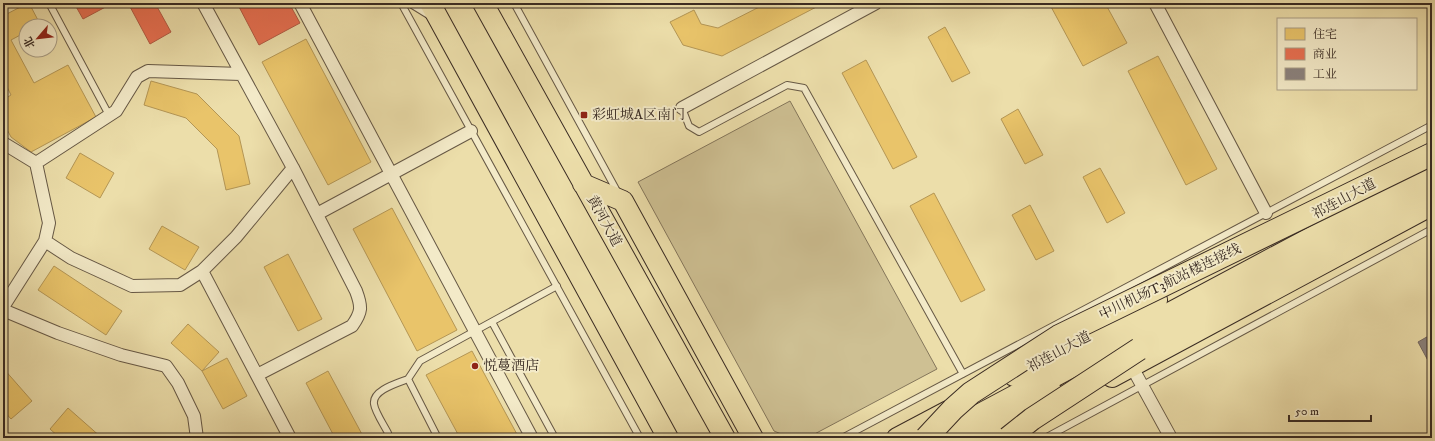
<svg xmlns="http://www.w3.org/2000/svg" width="1435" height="441" font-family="'IM FELL DW Pica','Noto Serif SC',serif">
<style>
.green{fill:#cec093;stroke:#84765b}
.homes{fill:#e9c46a;stroke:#b49655}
.shops{fill:#e76f51;stroke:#b35b43}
.industry{fill:#8a817c;stroke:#726761}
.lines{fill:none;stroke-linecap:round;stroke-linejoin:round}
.lane-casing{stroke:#665845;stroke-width:8}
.street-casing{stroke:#665845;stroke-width:14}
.primary-casing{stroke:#392b23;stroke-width:22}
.highway-casing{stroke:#392b23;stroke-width:24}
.lane{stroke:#f3eac8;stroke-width:6}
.street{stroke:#f3eac8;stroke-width:12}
.primary{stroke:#ecdeaa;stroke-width:20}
.highway{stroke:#ecdeaa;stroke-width:22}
.highway-bridge-casing{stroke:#392b23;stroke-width:24;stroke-linecap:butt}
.highway-bridge{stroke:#ecdeaa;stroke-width:22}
.poi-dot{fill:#8f2418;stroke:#f3eac8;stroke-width:1.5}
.labels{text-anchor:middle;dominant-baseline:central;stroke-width:4;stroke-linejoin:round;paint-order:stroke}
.poi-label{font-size:14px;fill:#392b23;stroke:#f3eac8;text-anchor:start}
.street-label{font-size:14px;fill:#392b23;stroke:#f3eac8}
</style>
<rect width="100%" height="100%" fill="#ecdeaa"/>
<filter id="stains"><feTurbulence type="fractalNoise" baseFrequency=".005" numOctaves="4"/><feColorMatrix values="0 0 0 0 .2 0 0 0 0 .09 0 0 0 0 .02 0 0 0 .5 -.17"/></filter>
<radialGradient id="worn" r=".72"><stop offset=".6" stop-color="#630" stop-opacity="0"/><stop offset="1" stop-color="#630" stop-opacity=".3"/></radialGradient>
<path class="green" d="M790,101l147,268 -130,69h-16l-17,-7 -136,-249z"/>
<path class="homes" d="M28,3h1l11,21 -2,2h-12v6l-15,8 23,43 34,-18 28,52 -65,35 -20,-15 -8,-15v-22l8,-5 -8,-16v-63z
M767,3h57l-102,53 -39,-11 -13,-23 24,-12 7,14 17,4z
M1049,3h56l22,40 -44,23z
M945,27l25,46 -18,9 -24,-45z
M306,39l65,123 -43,23 -66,-123z
M1158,56l59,113 -31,16 -58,-114z
M866,60l51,97 -24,12 -51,-96z
M151,81l46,13 42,42 11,48 -24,6 -9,-41 -31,-31 -42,-13z
M1018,109l25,46 -18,9 -24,-45z
M80,153l34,20 -14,25 -34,-20z
M1100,168l25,45 -18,10 -24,-46z
M934,193l51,97 -24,12 -51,-96z
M1030,205l24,46 -18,9 -24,-45z
M392,208l65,122 -40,21 -64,-122z
M162,226l37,21 -14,23 -36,-21z
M288,254l34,65 -24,12 -34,-64z
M54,266l68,45 -16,24 -68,-45z
M188,324l31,28 -17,19 -31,-28z
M472,351l47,87h-59l-34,-63z
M227,358l20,38 -24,13 -21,-38z
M3,368l29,33 -21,18 -8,-9z
M328,371l36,67h-29l-29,-55z
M68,408l34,30h-42l-10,-9z"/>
<path class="shops" d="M74,3h39l-30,16z
M128,3h27l16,29 -21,12z
M237,3h52l11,20 -41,22z"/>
<path class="industry" d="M1432,334v34l-14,-26z"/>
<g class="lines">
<g class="lane-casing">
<path id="lane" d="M49,3l60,112
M401,3l239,435
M409,3l21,13
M514,3l104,190
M682,108l7,18 10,6 88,-47 17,3 159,286
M492,322l63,116
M388,433c-4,-8 -13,-21 -14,-29 -2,-14 24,-21 34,-25
M438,438l-30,-59 12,-18 137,-75
M842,438l590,-313
M1045,438l387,-209"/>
</g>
<g class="street-casing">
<path id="street" d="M203,3l90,165 63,123c6,16 6,21 -4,35l-95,49
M300,3l232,435
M1155,3l111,210
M682,108l194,-105
M3,143l33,20 13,60 -4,18 -42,66
M36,163l80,-52 21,-34 11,-6 93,3
M317,214l154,-83
M45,241l26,17 61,28 48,-1 22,-14 34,-34 57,-69
M202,271l88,167
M3,310l55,23 63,22 45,11 12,17 16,33 3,22
M1132,367l39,71"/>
</g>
<g class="primary-casing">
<path id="primary" d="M430,3l238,435
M483,3l242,435
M583,184l40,17 130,237
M1014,376l143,-76
M1112,377l320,-172
M897,438l51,-27"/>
</g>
<g class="highway-casing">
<path id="highway" d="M1123,358l309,-166
M937,438l495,-264
M973,438l81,-43"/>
</g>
<use href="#lane" class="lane"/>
<use href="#street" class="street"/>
<use href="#primary" class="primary"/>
<use href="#highway" class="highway"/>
<g class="highway-bridge-casing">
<path id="highway-bridge" d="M926,438l27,-29 18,-16 88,-57 373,-182
M1008,438l24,-19 107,-70"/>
</g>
<use href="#highway-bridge" class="highway-bridge"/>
</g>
<g class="poi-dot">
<rect x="580" y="111" width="8" height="8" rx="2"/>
<circle cx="475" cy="366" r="4"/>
</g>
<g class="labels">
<g class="poi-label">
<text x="592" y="115">彩虹城A区南门</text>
<text x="483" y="366">悦蔓酒店</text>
</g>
<g class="street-label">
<text transform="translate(1344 199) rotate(-28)">祁连山大道</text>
<text transform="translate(604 221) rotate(61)">黄河大道</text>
<text transform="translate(1170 282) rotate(-26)">中川机场T3航站楼连接线</text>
<text transform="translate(1059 352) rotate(-28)">祁连山大道</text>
</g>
</g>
<rect width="1435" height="441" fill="none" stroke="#ecdeaa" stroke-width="16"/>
<rect x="4" y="4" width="1427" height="433" fill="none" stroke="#392b23" stroke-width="2"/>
<rect x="8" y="8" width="1419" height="425" fill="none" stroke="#392b23"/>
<rect x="1277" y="18" width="140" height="72" fill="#f3eac8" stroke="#a99e86"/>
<rect x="1285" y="28" width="20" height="12" fill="#e9c46a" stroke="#a99e86"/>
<text x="1313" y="38" font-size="12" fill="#392b23">住宅</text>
<rect x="1285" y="48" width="20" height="12" fill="#e76f51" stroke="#a99e86"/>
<text x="1313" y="58" font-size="12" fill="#392b23">商业</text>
<rect x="1285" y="68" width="20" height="12" fill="#8a817c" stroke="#a99e86"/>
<text x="1313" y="78" font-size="12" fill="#392b23">工业</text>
<g transform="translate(38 38) rotate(242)"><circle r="19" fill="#f3eac8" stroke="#a99e86"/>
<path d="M0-3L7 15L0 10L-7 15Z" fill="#8f2418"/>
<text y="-6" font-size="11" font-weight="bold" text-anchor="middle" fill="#392b23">北</text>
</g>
<path d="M1289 415v6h82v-6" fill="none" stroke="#392b23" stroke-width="2"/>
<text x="1295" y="415" font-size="12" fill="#392b23" stroke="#f3eac8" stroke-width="3" paint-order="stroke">50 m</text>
<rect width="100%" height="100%" filter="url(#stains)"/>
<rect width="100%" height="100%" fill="url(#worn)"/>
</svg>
